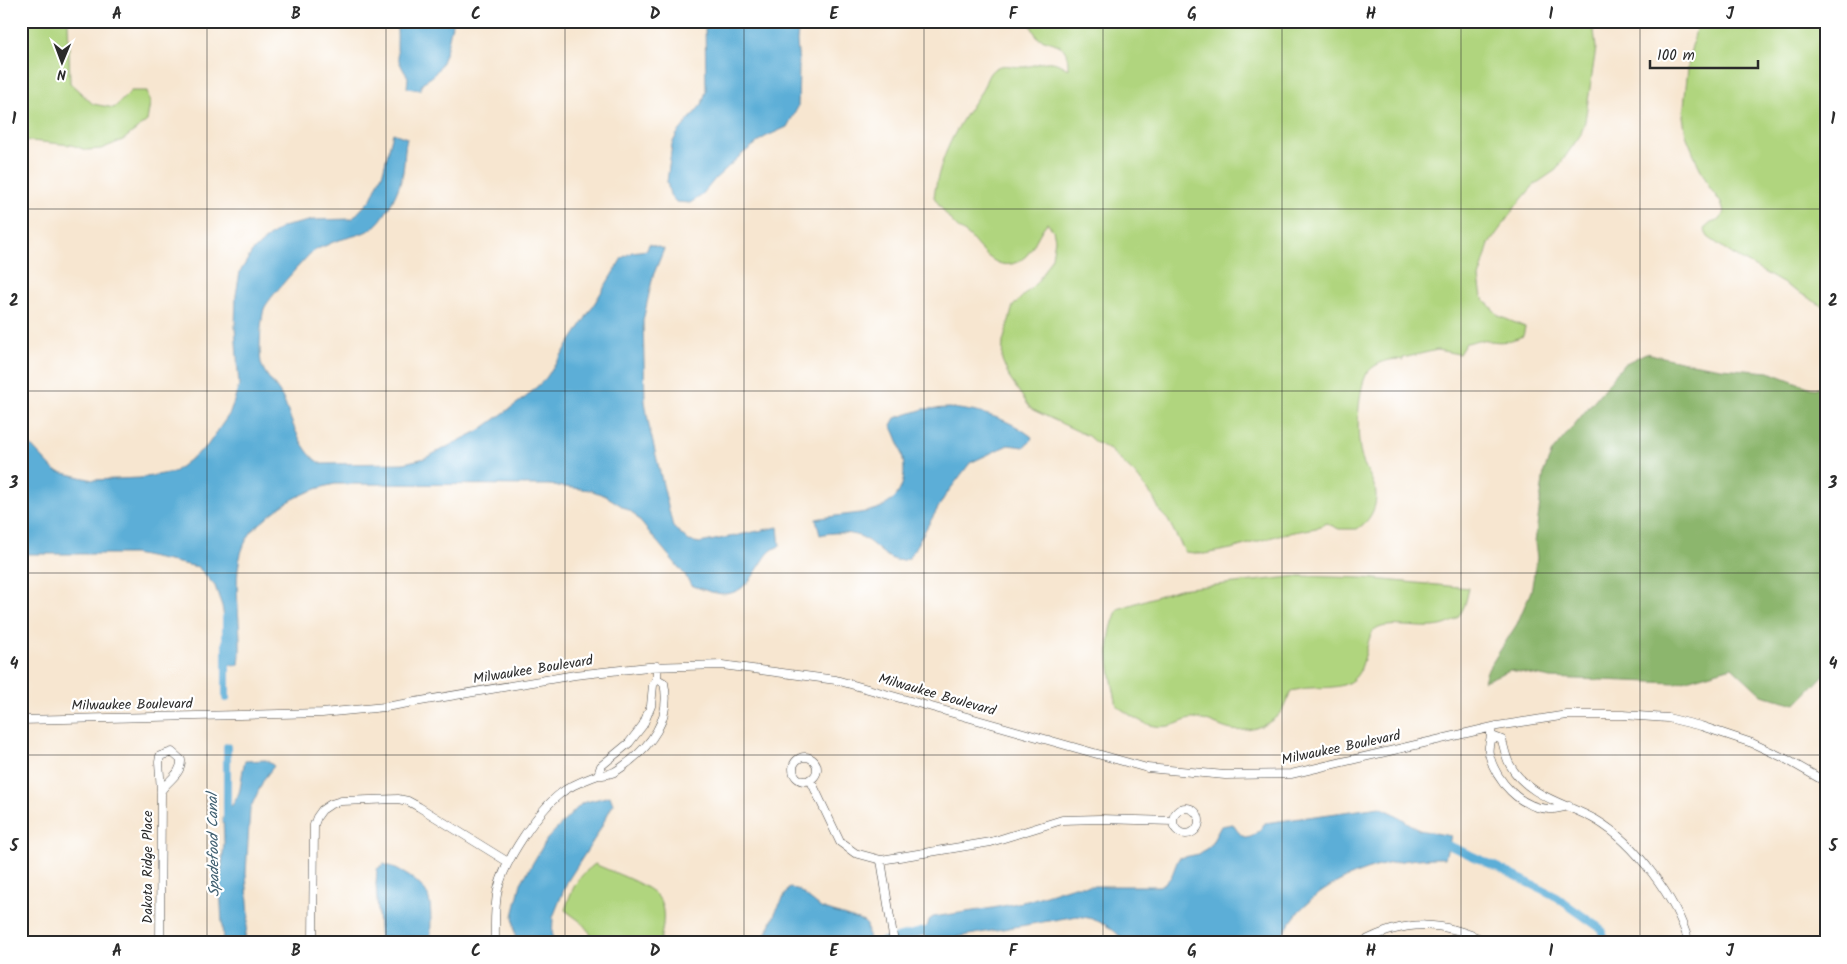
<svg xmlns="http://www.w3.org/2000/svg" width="1847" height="964" font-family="Kalam,sans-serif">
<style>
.green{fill:#b0d57e;stroke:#6e8054}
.forest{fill:#8cb66d;stroke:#5c704c}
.water{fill:#5caed7;stroke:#446c81}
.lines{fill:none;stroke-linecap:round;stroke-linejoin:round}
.canal{stroke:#5caed7;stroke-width:8}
.street-casing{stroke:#4a4744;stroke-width:9}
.street{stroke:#fff;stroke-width:8}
.grid{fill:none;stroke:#2b2b2b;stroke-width:1;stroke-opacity:0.55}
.labels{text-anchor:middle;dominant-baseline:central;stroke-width:4.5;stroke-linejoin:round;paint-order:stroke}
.street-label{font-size:14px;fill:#2b2b2b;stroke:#fff}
.water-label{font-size:15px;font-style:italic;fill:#3f5f70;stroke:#fff}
.neatline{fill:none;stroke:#2b2b2b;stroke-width:2}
.grid-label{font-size:16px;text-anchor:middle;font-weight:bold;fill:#2b2b2b}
</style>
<rect width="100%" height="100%" fill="#fff"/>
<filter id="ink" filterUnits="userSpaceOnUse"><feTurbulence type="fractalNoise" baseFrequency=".02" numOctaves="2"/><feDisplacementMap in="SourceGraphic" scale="10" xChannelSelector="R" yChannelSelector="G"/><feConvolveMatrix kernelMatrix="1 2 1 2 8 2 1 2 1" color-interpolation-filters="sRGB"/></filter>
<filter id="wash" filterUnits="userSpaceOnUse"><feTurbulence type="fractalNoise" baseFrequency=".0096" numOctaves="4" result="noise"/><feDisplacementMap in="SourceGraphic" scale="20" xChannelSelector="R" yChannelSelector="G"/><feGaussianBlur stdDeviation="1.12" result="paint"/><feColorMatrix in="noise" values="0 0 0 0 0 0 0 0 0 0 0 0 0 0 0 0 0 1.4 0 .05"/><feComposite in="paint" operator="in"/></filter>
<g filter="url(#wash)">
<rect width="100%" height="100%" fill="#f7e6d0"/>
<path class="green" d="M21,21h47l2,62 23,21 21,4 17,-17h16l3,12 -3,18 -24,19 -22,9 -15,1 -14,-5 -51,-5z
M1034,21h559l3,27 -11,73 -4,13 -25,36 -22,15 -18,21 -27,38 -10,34 3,19 17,19 26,11 -2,9c-21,8 -21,6 -42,4 -4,-1 -10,3 -15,3l-7,11 -22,-4 -34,8v2c-12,-3 -31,4 -37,15 -9,20 -10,63 -4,84 4,12 15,25 14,39 -1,14 -8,24 -19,31h-18l-13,-6 -10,5 -33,6 -52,15 -27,5 -19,-2 -17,-32 -7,-7 -8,-16 -17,-22 -26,-25 -15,-8 -7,-6 -57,-27 -21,-30 -8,-19 1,-18 10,-36 25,-25 14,-24 3,-18 -2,-9 -6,-7c-8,9 -14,26 -21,33 -24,21 -41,-1 -56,-19 -5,-5 -11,-7 -15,-12 -6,-6 -16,-20 -21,-28 6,-42 23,-71 47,-105 5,-7 5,-17 13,-23 9,-7 20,-1 30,-2 9,-1 18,-6 27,-5 6,0 11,4 17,7 1,-28 -12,-23 -31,-32l-6,-11z
M1698,21h128v287l-94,-54 -24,-17 -4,-8 7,-6 9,-3 4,-8 -3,-9 -11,-15 -12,-24 -12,-29 -3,-19 6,-58z
M1300,576l63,2 106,10c-2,8 -3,16 -7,23 -14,26 -52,12 -75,15 -5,0 -10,3 -15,5 -5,12 -6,25 -11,37 -9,22 -31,19 -51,20 -6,0 -13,2 -19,3 -3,6 -5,12 -8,18 -9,15 -33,24 -51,21 -12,-2 -24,-11 -37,-11 -7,-1 -15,4 -22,6 -22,6 -39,-7 -56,-19 -7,-37 -15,-61 1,-97l61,-20z
M595,864c16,8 57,21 65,36 6,13 3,30 -1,43h-61l-17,-21 -16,-12c7,-21 11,-32 30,-46z"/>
<path class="forest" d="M1646,353l34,8 41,7 48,4 42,16 15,1v284l-30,31 -34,-9 -30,-28 -56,16 -125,-5 -41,-8 -26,11 3,-10 30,-47 14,-33 6,-33 -2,-15 9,-72 8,-19 72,-88z"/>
<path class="water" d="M396,21h57c-6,22 -7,51 -30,61l-3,8 -13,-2 1,-11c-17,-24 -8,-31 -12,-56z
M705,21h94l-2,20 2,26 -1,40 -11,20 -22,10 -24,18 -26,24 -14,17 -11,7 -14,-1 -6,-7 -3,-13 5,-38 5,-10 25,-30 4,-13z
M393,133l14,5c-3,11 -2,22 -4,34 -2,15 -16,43 -27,53 -12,12 -35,12 -49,20 -6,2 -12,5 -17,9 -8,8 -43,46 -46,55 -3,10 -6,48 -2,57 5,13 17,22 22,35 7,19 19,55 38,63l82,-1 21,-5 55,-28 46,-33 20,-19 31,-46 45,-74 10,-6 15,-2 2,-6 15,5 -11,27 -10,45 2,80 4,25 24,101 16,14 11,2 78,-16 2,19c-12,4 -14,11 -21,21 -20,33 -35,31 -68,18l-6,-10 -52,-62 -27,-17 -16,-6 -41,-5 -214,-1c-24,5 -46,15 -65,31 -5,5 -12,10 -17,15 -29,35 -8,94 -14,135h-13v-35l-4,-24 -7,-20 -17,-19 -64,-13h-113v-119l34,36 38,9 47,-2 34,-6 33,-26 23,-33 9,-27 -4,-59 1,-32 4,-23 12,-20 14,-13 16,-12 31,-7 39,-1 19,-20 12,-27z
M950,408c30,3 58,10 82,29l-2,5 -6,5 -16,-2 -38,18 -25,33 -36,62c-19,11 -34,-17 -50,-22 -13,-4 -27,-4 -39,-1l-4,-16c19,-4 39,-4 58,-9 42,-13 32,-56 17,-85l4,-7 29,-9z
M266,760l8,6 -10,13 -14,30 -4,64 3,43 -5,27h-21l-3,-57 4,-43 -1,-27c7,-8 15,-17 17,-27 2,-10 2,-19 5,-28z
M610,796l3,8 -16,31 -30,47 -14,35 -1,26h-36l-3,-27 8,-33 26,-44 35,-36z
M1380,807l15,7 24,16 32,6 -6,22c-52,-1 -109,15 -146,53 -8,10 -15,22 -23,32h-150c-13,-16 -29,-25 -49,-27l-154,27 6,-23 4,-3 60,-9 34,-7 47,-15h85c15,-6 13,-15 20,-28l20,-4 11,-8 11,-20 12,-2c12,21 20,15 32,-1z
M384,864c16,6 36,16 44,32 4,9 3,36 2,47h-50l-4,-59 1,-15z
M789,888l8,1 24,19 43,14 3,3 2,18h-116l14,-10 9,-22z"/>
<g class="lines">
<path class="canal" d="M226,618v80
M227,747v74
M1438,847l10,-2 49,22 56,28 47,33 7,15
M877,943l56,-14"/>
</g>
</g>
<g filter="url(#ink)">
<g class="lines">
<g class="street-casing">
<path id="street" d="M657,666v13l-4,6 -2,21 -8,19 -14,18 -28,23 -3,9c16,0 20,-5 32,-14 25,-20 41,-46 34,-78l-7,-4
M21,720l301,-7 63,-6 190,-32 73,-8 74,-2 114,15 311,88 78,7 66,-1 206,-48 70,-11h56l45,3 33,8 51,17 32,15 42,24
M1491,731c1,8 -4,15 -2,23 7,27 31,54 60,55 6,1 13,-2 20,-3
M1492,736l10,4c2,8 4,18 8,25 18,32 56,38 86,55 39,23 81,79 93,123
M793 769a12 12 0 1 1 24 0a12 12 0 1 1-24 0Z
M810,779l30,63 15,11 26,7 110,-18 71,-22 38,-1 73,2
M1173 821a13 13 0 1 1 26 0a13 13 0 1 1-26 0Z
M881,860l13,83
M160,943l1,-152 -2,-29 1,-6 12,-4 9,8c1,14 -13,20 -20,31
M313,943l1,-118 3,-8 5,-7 9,-6 10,-3 57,-2 10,2 11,6 89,55
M495,943c0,-18 -1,-36 3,-54 7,-29 39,-77 63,-96 11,-9 24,-13 37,-18
M1361,943c45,-25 83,-22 129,0"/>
</g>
<use href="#street" class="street"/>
</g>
</g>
<path class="grid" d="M207,21v922M386,21v922M565,21v922M744,21v922M924,21v922M1103,21v922M1282,21v922M1461,21v922M1640,21v922M21,209h1805M21,391h1805M21,573h1805M21,755h1805"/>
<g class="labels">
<g class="street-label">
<text transform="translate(533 670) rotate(-9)">Milwaukee Boulevard</text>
<text transform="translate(937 695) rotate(16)">Milwaukee Boulevard</text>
<text transform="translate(132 705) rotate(-1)">Milwaukee Boulevard</text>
<text transform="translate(1341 748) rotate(-12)">Milwaukee Boulevard</text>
<text transform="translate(148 867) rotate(-90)">Dakota Ridge Place</text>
</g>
<g class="water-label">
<text transform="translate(214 845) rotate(-91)">Spadefood Canal</text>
</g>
</g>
<rect width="1847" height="964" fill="none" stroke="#fff" stroke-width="55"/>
<g transform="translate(62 62) rotate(181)" stroke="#ffffff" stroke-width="4" paint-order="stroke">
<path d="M0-4L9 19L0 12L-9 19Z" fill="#2b2b2b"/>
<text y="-8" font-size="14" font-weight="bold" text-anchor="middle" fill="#2b2b2b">N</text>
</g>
<path d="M1650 60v8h108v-8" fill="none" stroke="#2b2b2b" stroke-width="2.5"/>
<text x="1657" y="60" font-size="15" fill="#2b2b2b" stroke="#ffffff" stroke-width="4" paint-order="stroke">100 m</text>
<rect x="28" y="28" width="1792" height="908" class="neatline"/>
<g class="grid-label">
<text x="117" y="19">A</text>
<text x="296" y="19">B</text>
<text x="476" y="19">C</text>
<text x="655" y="19">D</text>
<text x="834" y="19">E</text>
<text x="1013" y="19">F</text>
<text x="1192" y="19">G</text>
<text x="1371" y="19">H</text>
<text x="1551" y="19">I</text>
<text x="1730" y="19">J</text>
<text x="14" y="124">1</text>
<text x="1833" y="124">1</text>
<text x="14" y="306">2</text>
<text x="1833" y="306">2</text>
<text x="14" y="488">3</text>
<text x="1833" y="488">3</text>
<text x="14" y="669">4</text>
<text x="1833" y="669">4</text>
<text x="14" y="851">5</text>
<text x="1833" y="851">5</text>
<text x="117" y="956">A</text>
<text x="296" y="956">B</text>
<text x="476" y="956">C</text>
<text x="655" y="956">D</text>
<text x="834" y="956">E</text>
<text x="1013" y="956">F</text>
<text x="1192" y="956">G</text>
<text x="1371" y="956">H</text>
<text x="1551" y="956">I</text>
<text x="1730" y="956">J</text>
</g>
</svg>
